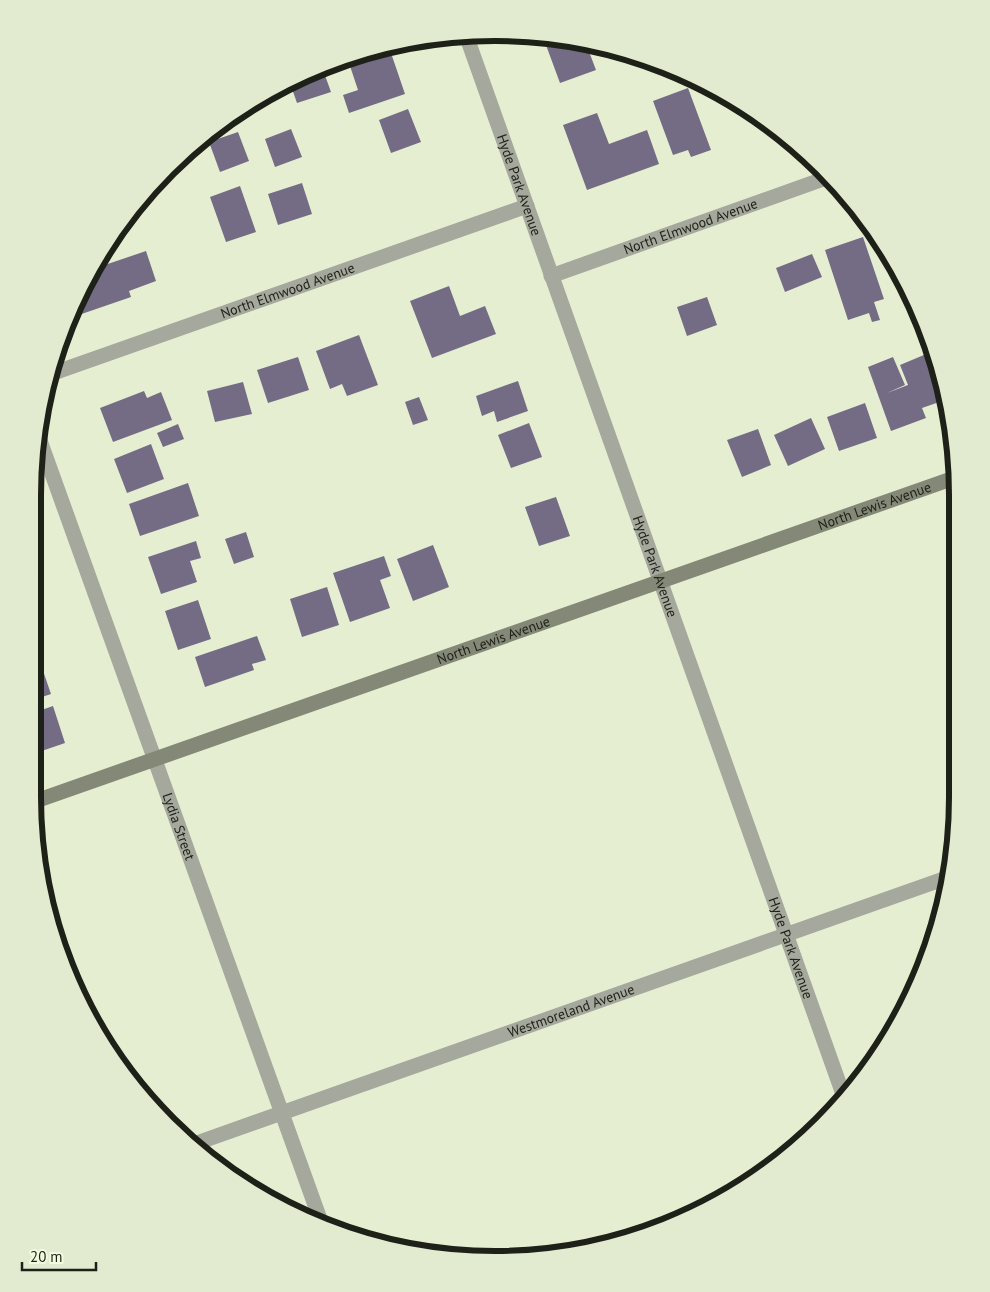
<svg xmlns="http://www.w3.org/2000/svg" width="990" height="1292" font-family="'PT Sans',sans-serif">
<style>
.building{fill:#746c84}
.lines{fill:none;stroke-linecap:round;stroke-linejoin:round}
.street{stroke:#a5a89c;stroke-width:15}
.secondary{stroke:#838877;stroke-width:15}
.labels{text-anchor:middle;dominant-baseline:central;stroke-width:4;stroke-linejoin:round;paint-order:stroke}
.street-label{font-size:14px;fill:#1e2117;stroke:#f3fbdf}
.rim{fill:none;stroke:#1e2117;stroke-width:6}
</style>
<rect width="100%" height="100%" fill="#e6eed2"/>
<path class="building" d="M543,37l42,4 11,29 -36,13z
M390,50l15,44 -56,19 -6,-18 15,-5 -9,-27z
M322,67l9,25 -34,11 -7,-20z
M688,88l23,62 -20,7 -3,-7 -15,5 -20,-54z
M408,109l13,33 -30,11 -12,-33z
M597,113l12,31 38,-14 12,34 -72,26 -24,-65z
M291,129l11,28 -27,10 -10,-28z
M238,132l11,29 -29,11 -11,-30z
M302,183l10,31 -34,11 -10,-31z
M240,186l16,46 -30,10 -16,-45z
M863,237l21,62 -10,3 6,18 -8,2 -3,-9 -21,7 -23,-70z
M146,251l10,30 -27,10 2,6 -61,21 10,-28 13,-21z
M812,254l10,23 -37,15 -9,-24z
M449,286l11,30 25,-10 11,28 -64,24 -22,-57z
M707,297l10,28 -30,11 -10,-29z
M359,335l19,50 -31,11 -5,-12 -12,5 -14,-38z
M931,352l10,27 4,21 -23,8 4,10 -35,13 -23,-64 25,-10 12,28 -18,8 21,-8 -8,-20z
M298,357l11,33 -41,13 -11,-33z
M518,381l10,30 -31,11 -3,-11 -12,5 -6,-20z
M243,382l9,32 -37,8 -8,-31z
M144,391l3,7 14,-6 11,28 -59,22 -13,-34z
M419,397l9,23 -15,5 -8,-23z
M865,403l12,35 -38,13 -12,-34z
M811,418l14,31 -37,17 -14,-31z
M529,423l13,34 -31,11 -13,-33z
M178,424l6,15 -21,8 -6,-14z
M758,429l13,36 -29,12 -15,-37z
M151,444l13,35 -37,14 -13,-34z
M188,483l11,33 -59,20 -11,-32z
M556,497l14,39 -31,10 -14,-39z
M246,532l8,25 -20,7 -9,-25z
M196,541l5,17 -11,3 7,21 -36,12 -13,-37z
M433,545l16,42 -36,14 -16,-42z
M384,556l7,20 -11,4 10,28 -40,14 -17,-49z
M327,587l12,38 -37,12 -12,-38z
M198,600l13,39 -33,11 -13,-39z
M257,636l9,24 -14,4 2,6 -49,17 -10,-30z
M39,659l12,35 -18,6v-39z
M53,706l12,37 -32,11v-41z"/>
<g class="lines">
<g class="street">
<path id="s1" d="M466,35l378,1062"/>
<path id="s2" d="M551,276l278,-99"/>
<path id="s3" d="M48,375l479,-169"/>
<path id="s4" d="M38,435l282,784"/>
<path id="s5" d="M194,1144l755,-267"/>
</g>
<path class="secondary" id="s6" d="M33,802l921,-324"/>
</g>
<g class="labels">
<g class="street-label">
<text stroke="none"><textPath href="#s1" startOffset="159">Hyde Park Avenue</textPath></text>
<text stroke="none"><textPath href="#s2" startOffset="148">North Elmwood Avenue</textPath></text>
<text stroke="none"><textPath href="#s3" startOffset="254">North Elmwood Avenue</textPath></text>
<text stroke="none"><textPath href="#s6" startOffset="892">North Lewis Avenue</textPath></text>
<text stroke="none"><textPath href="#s1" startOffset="564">Hyde Park Avenue</textPath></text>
<text stroke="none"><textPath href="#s6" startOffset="488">North Lewis Avenue</textPath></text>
<text stroke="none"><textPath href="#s4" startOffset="416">Lydia Street</textPath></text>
<text stroke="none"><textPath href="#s1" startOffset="969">Hyde Park Avenue</textPath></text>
<text stroke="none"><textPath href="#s5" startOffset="400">Westmoreland Avenue</textPath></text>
</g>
</g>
<path d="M0 0H990V1292H0ZM495 41H495A454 454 0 0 1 949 495V797A454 454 0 0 1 495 1251H495A454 454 0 0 1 41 797V495A454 454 0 0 1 495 41Z" fill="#e2eacf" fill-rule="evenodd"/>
<path class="rim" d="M495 41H495A454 454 0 0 1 949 495V797A454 454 0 0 1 495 1251H495A454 454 0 0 1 41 797V495A454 454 0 0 1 495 41Z"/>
<path d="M22 1262v8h74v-8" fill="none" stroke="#1e2117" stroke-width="2.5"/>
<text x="30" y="1262" font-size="15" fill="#1e2117" stroke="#f3fbdf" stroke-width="4" paint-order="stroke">20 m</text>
</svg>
